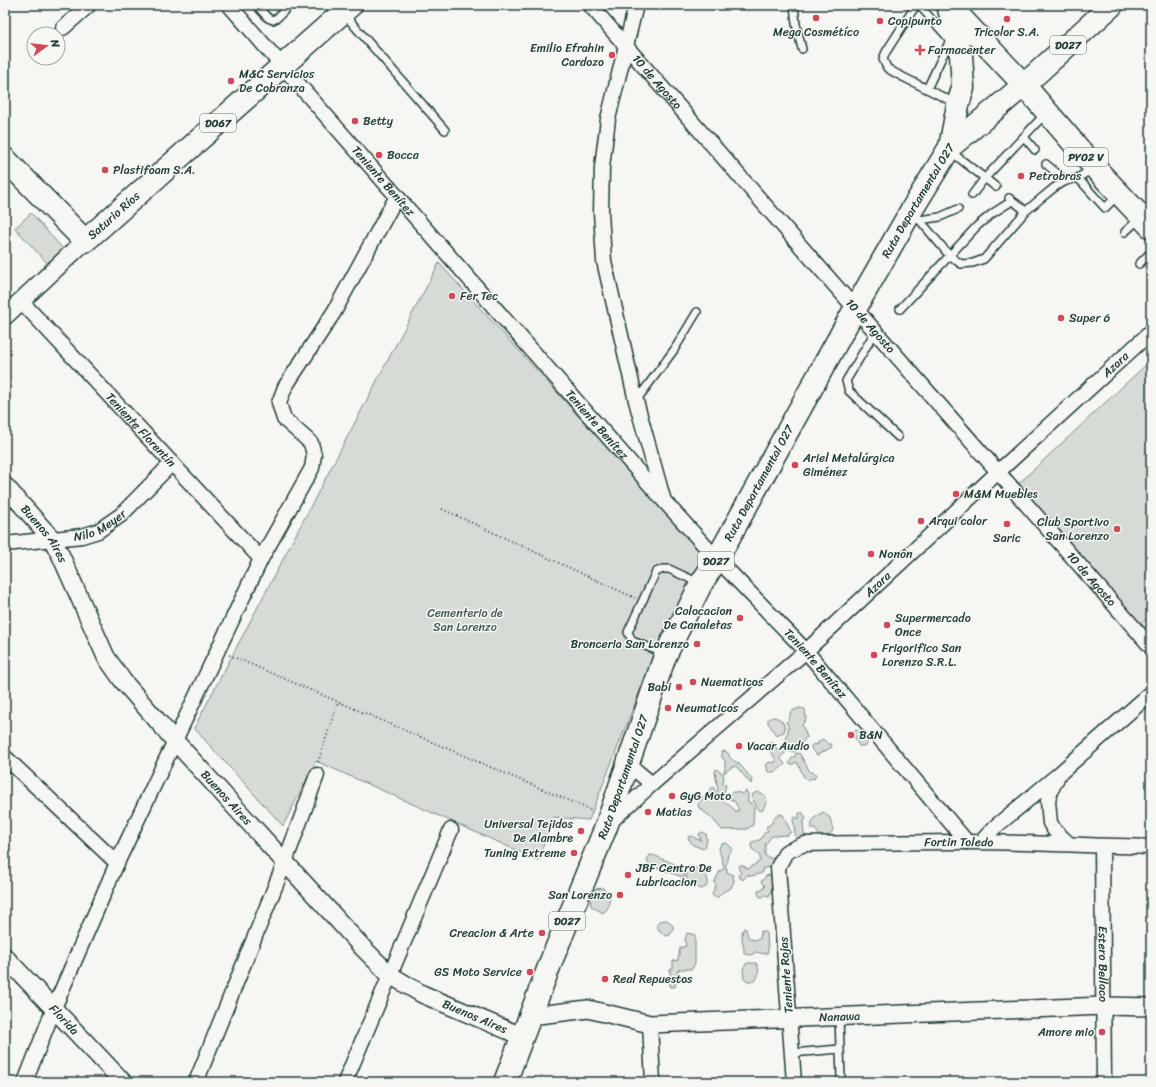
<svg xmlns="http://www.w3.org/2000/svg" width="1156" height="1087" font-family="Sriracha,sans-serif">
<style>
.green{fill:#d6dbd6;stroke:#7a8c85}
.lines{fill:none;stroke-linecap:round;stroke-linejoin:round}
.service-casing{stroke:#1f3d34;stroke-width:10}
.minor-casing{stroke:#1f3d34;stroke-width:17}
.tertiary-casing{stroke:#1f3d34;stroke-width:20}
.primary-casing{stroke:#1f3d34;stroke-width:25}
.trunk-casing{stroke:#1f3d34;stroke-width:25}
.path{stroke:#1f3d34;stroke-width:2;stroke-dasharray:1 3;stroke-linecap:butt}
.service{stroke:#f6f6f2;stroke-width:7}
.minor{stroke:#f6f6f2;stroke-width:14}
.tertiary{stroke:#f6f6f2;stroke-width:17}
.primary{stroke:#f6f6f2;stroke-width:22}
.trunk{stroke:#f6f6f2;stroke-width:22}
.poi-dot{fill:#d1495b;stroke:#f6f6f2;stroke-width:1.5}
.labels{text-anchor:middle;dominant-baseline:central;stroke-width:3;stroke-linejoin:round;paint-order:stroke}
.shield{fill:#f6f6f2;stroke:#60746d;stroke-width:1}
.shield-label{font-size:11px;font-weight:bold;fill:#1f3d34}
.poi-label{font-size:12px;fill:#1f3d34;stroke:#f6f6f2;text-anchor:start}
.street-label{font-size:12px;fill:#1f3d34;stroke:#f6f6f2}
.park-label{font-size:12px;fill:#445d54;stroke:#f6f6f2}
</style>
<rect width="100%" height="100%" fill="#f6f6f2"/>
<filter id="ink" filterUnits="userSpaceOnUse"><feTurbulence type="fractalNoise" baseFrequency=".025" numOctaves="2"/><feDisplacementMap in="SourceGraphic" scale="8" xChannelSelector="R" yChannelSelector="G"/><feConvolveMatrix kernelMatrix="1 2 1 2 8 2 1 2 1" color-interpolation-filters="sRGB"/></filter>
<g filter="url(#ink)">
<path class="green" d="M31,213l33,37 -16,14 -33,-36z
M439,263l265,291 -48,96 -67,170 -36,-3 -15,43 -222,-99 -33,65 -89,-98z
M1151,360v255l-12,11 -123,-140z
M799,708l6,1 1,10 -4,6 5,12c-5,4 -7,12 -13,15l-7,-2 -3,-7 2,-5 -1,-2 3,-3v-8l-2,-3c3,-2 5,-6 4,-10z
M773,717c7,0 14,8 11,15l-8,3c-2,-3 -6,-10 -8,-12v-4z
M856,730l10,5 3,5 -3,6h-7l-6,-13z
M823,739l5,5h3l1,3 -15,8 -5,-5 -1,-4 3,-2 4,1v-3z
M770,742h2l6,9 6,-3 2,4 -6,6 5,6c-4,5 -11,9 -17,8l-2,-8 4,-2 2,1 4,-1 -1,-4 -9,-13z
M724,751l4,2c2,7 6,7 11,11 5,5 9,10 13,16l-1,4 -15,-18 -4,1 -8,6 -1,-1 2,-2v-10l-3,-2v-6z
M796,753l4,1 10,18 5,1 1,2 -2,4 -3,-1 -3,2 -4,-3 -7,-15 -6,3 -2,-2 4,-6h2z
M716,769l7,5 1,6 -2,3 4,2 -2,8 1,2 -2,6c5,2 9,7 13,10l3,-1 -4,-8 -6,-4v-3c4,-5 8,-3 13,-1l4,-3 2,3v8l5,2 1,3 -1,18 -6,4 -25,1 -11,-13 -12,-9 -1,-4c6,-6 8,-12 15,-17l3,6 2,-2 -3,-20z
M757,792l8,3 2,6 -5,10 -4,-2 -6,-11 1,-4z
M824,812l6,6 3,12 -5,8 -8,-2 -5,-7h-3c-2,-8 4,-14 12,-17z
M799,813h4l3,6 -2,2h-1l1,13 2,2h6l1,3h-17l-3,-19 2,-3 4,2z
M780,814l3,1 8,17 -4,3 -15,1 -7,9v11l11,4 -2,7 -11,1 -1,5 -10,3 -5,-1 -4,5 -5,-4 3,-4 -2,-2v-4l3,-1 6,4 12,-8c1,-7 -4,-9 -8,-12l-1,-4 1,-3 8,-2 5,-8 3,-1 -2,-4 6,-4 1,-4z
M702,832l4,2 1,6 -2,7 -2,2 -10,-4 -5,-7 1,-2c5,0 7,4 12,4l-2,-6z
M727,843l6,6 -5,5 -2,12 -2,1 -5,-18 2,-5z
M650,855c5,0 8,2 12,4 10,4 21,6 23,19l-36,-13 -2,-5z
M697,868l9,5 2,9 -2,5 -5,2 -13,-7 -2,-8 4,-4z
M724,868h3v4l6,3 1,7 -4,7 -6,2 -6,6h-4l-2,-3 4,-9 -2,-2 6,-12z
M769,875l5,1 -1,10 -4,10 -4,-1 -2,2h-3l-2,-4v-3l4,-1 3,-3 -4,-4 5,-6z
M603,888l7,8 -2,12 -5,5 -12,-7 -1,-8 5,-9z
M667,920l6,6v3l-3,6 -4,1 -7,-6 -2,-5 2,-4z
M744,928l2,1 2,8 5,3 7,-1 1,-8h2l4,2 1,19 -3,2 -9,-2 -5,3 -7,-1c1,-8 -5,-18 0,-26z
M687,933l8,2v28l-3,6h-13l-2,4 -2,14h-5v-17l3,-2v-7l5,-1 2,-12 6,-2 -1,-6z
M748,963h8c4,6 3,13 -1,18h-7l-4,-2 -1,-10 3,-5z"/>
<g class="lines">
<g class="service-casing">
<path id="service" d="M256,5l12,13 5,2 4,-2 13,-13
M794,5l2,19 6,25
M916,5l-30,47 -3,7 4,9 8,5 62,31
M919,5l30,34
M344,14l101,116
M927,89l24,-51
M1024,137l11,13
M950,151l46,36
M1046,164l20,17
M1078,178l27,30 13,-13
M972,195l13,-17 60,-64
M1009,198l17,13
M913,212l36,43 12,9 12,-1 11,-4 42,-48 13,-11 16,-13 11,-6 12,-3 14,-9
M919,220l21,-3 18,-8
M1125,232l15,-14
M1139,264l12,-12
M900,309l77,-83 16,-13 19,-12
M875,332l-29,49 3,10 49,46
M636,401l38,-51 23,-38
M663,654l-7,-4 -24,-9 -4,-9 28,-60 7,-3h6l30,14
M792,1053l48,-4
M838,1082l3,-3 -2,-62"/>
</g>
<g class="minor-casing">
<g id="minor">
<path id="s1" d="M229,5l436,497 52,57 89,92 161,191"/>
<path id="s2" d="M590,5l561,642"/>
<path d="M636,5l-28,114 -6,48 -1,45 3,49 32,140 27,97"/>
<path d="M63,28l26,-23"/>
<path id="s3" d="M21,301l240,258"/>
<path id="s4" d="M5,544l77,-8 16,-5 23,-16 51,-52"/>
<path d="M5,757l112,106"/>
<path d="M627,763l25,21"/>
<path d="M1057,778l-7,14 -2,9 2,22 5,8 14,13"/>
<path id="s5" d="M610,822l42,-38 154,-133 192,-179 153,-140"/>
<path d="M981,842l14,-15 64,-53 92,-81"/>
<path id="s6" d="M1102,846l2,236"/>
<path d="M650,1024l3,58"/>
<path d="M25,1082l29,-74 63,-145 144,-304 51,-91 2,-13 -3,-12 -27,-24 -5,-16 6,-16 49,-75 63,-116"/>
<path d="M196,1082l89,-220 32,-87"/>
<path d="M345,1082l106,-252"/>
<path id="s7" d="M794,1082l-16,-215 8,-15 18,-8c54,-1 108,-2 161,-2 62,0 124,4 186,5"/>
</g>
</g>
<g class="tertiary-casing">
<g id="tertiary">
<path d="M5,316l80,-75"/>
<path id="s8" d="M5,486l47,53 9,17 45,101 17,24 51,59 189,208 27,27 32,19 99,42"/>
<path id="s9" d="M5,957l118,125"/>
<path id="s10" d="M530,1016l58,-7 62,15 454,-18 47,1"/>
</g>
</g>
<g class="primary-casing">
<g id="primary">
<path d="M948,5l13,50 2,33 -5,17 -8,42"/>
<path id="s11" d="M5,159l80,82 266,-236"/>
<path id="s12" d="M505,1082l47,-123 54,-132 59,-171 36,-72 16,-25 138,-250 56,-98 39,-64 74,-62 88,-80"/>
</g>
</g>
<g class="trunk-casing">
<path id="trunk" d="M949,5l75,80 71,83 56,59"/>
</g>
<path class="path" d="M442,509l193,89
M229,655l364,156
M318,762l20,-60"/>
<use href="#service" class="service"/>
<use href="#minor" class="minor"/>
<use href="#tertiary" class="tertiary"/>
<use href="#primary" class="primary"/>
<use href="#trunk" class="trunk"/>
</g>
</g>
<g class="poi-dot">
<circle cx="816" cy="18" r="4"/>
<circle cx="1007" cy="19" r="4"/>
<circle cx="880" cy="21" r="4"/>
<path d="M918 44h4v4h4v4h-4v4h-4v-4h-4v-4h4z"/>
<circle cx="612" cy="55" r="4"/>
<circle cx="231" cy="81" r="4"/>
<circle cx="355" cy="121" r="4"/>
<circle cx="379" cy="155" r="4"/>
<circle cx="105" cy="170" r="4"/>
<circle cx="1021" cy="176" r="4"/>
<circle cx="452" cy="296" r="4"/>
<circle cx="1061" cy="318" r="4"/>
<circle cx="795" cy="465" r="4"/>
<circle cx="956" cy="494" r="4"/>
<circle cx="921" cy="521" r="4"/>
<circle cx="1007" cy="524" r="4"/>
<circle cx="1117" cy="529" r="4"/>
<circle cx="871" cy="554" r="4"/>
<circle cx="740" cy="618" r="4"/>
<circle cx="887" cy="625" r="4"/>
<circle cx="697" cy="644" r="4"/>
<circle cx="874" cy="655" r="4"/>
<circle cx="693" cy="682" r="4"/>
<circle cx="679" cy="687" r="4"/>
<circle cx="668" cy="708" r="4"/>
<circle cx="851" cy="735" r="4"/>
<circle cx="739" cy="746" r="4"/>
<circle cx="672" cy="796" r="4"/>
<circle cx="648" cy="812" r="4"/>
<circle cx="581" cy="831" r="4"/>
<circle cx="574" cy="853" r="4"/>
<circle cx="628" cy="875" r="4"/>
<circle cx="620" cy="895" r="4"/>
<circle cx="542" cy="933" r="4"/>
<circle cx="530" cy="972" r="4"/>
<circle cx="605" cy="979" r="4"/>
<circle cx="1102" cy="1032" r="4"/>
</g>
<g class="labels">
<g class="shield">
<rect x="1050" y="36" width="36" height="18" rx="3"/>
<rect x="200" y="114" width="36" height="18" rx="3"/>
<rect x="1064" y="148" width="44" height="18" rx="3"/>
<rect x="698" y="552" width="36" height="18" rx="3"/>
<rect x="549" y="912" width="36" height="18" rx="3"/>
</g>
<g class="shield-label">
<text x="1068" y="45">D027</text>
<text x="218" y="123">D067</text>
<text x="1086" y="157">PY02 V</text>
<text x="716" y="561">D027</text>
<text x="567" y="921">D027</text>
</g>
<g class="poi-label">
<text x="888" y="21">Copipunto</text>
<text x="816" y="32" text-anchor="middle">Mega Cosmétíco</text>
<text x="1007" y="32" text-anchor="middle">Tricolor S.A.</text>
<text x="604" y="48" text-anchor="end">Emilio Efrahin<tspan x="604" dy="14">Cardozo</tspan></text>
<text x="928" y="50">Farmacenter</text>
<text x="239" y="74">M&amp;C Servicios<tspan x="239" dy="14">De Cobranza</tspan></text>
<text x="363" y="121">Betty</text>
<text x="387" y="155">Bocca</text>
<text x="113" y="170">Plastifoam S.A.</text>
<text x="1029" y="176">Petrobras</text>
<text x="460" y="296">Fer Tec</text>
<text x="1069" y="318">Super 6</text>
<text x="803" y="458">Ariel Metalúrgica<tspan x="803" dy="14">Giménez</tspan></text>
<text x="964" y="494">M&amp;M Muebles</text>
<text x="929" y="521">Arqui color</text>
<text x="1109" y="522" text-anchor="end">Club Sportivo<tspan x="1109" dy="14">San Lorenzo</tspan></text>
<text x="1007" y="538" text-anchor="middle">Saric</text>
<text x="879" y="554">Nonôn</text>
<text x="732" y="611" text-anchor="end">Colocacion<tspan x="732" dy="14">De Canaletas</tspan></text>
<text x="895" y="618">Supermercado<tspan x="895" dy="14">Once</tspan></text>
<text x="689" y="644" text-anchor="end">Bronceria San Lorenzo</text>
<text x="882" y="648">Frigorifico San<tspan x="882" dy="14">Lorenzo S.R.L.</tspan></text>
<text x="701" y="682">Nuematicos</text>
<text x="671" y="687" text-anchor="end">Babi</text>
<text x="676" y="708">Neumaticos</text>
<text x="859" y="735">B&amp;N</text>
<text x="747" y="746">Vacar Audio</text>
<text x="680" y="796">GyG Moto</text>
<text x="656" y="812">Matias</text>
<text x="573" y="824" text-anchor="end">Universal Tejidos<tspan x="573" dy="14">De Alambre</tspan></text>
<text x="566" y="853" text-anchor="end">Tuning Extreme</text>
<text x="636" y="868">JBF Centro De<tspan x="636" dy="14">Lubricacion</tspan></text>
<text x="612" y="895" text-anchor="end">San Lorenzo</text>
<text x="534" y="933" text-anchor="end">Creacion &amp; Arte</text>
<text x="522" y="972" text-anchor="end">GS Moto Service</text>
<text x="613" y="979">Real Repuestos</text>
<text x="1094" y="1032" text-anchor="end">Amore mio</text>
</g>
<g class="street-label">
<text stroke="none"><textPath href="#s2" startOffset="102">10 de Agosto</textPath></text>
<text stroke="none"><textPath href="#s1" startOffset="234">Teniente Benítez</textPath></text>
<text stroke="none"><textPath href="#s12" startOffset="976">Ruta Departamental 027</textPath></text>
<text stroke="none"><textPath href="#s11" startOffset="153">Saturio Ríos</textPath></text>
<text stroke="none"><textPath href="#s2" startOffset="426">10 de Agosto</textPath></text>
<text stroke="none"><textPath href="#s5" startOffset="682">Azara</textPath></text>
<text stroke="none"><textPath href="#s1" startOffset="558">Teniente Benítez</textPath></text>
<text stroke="none"><textPath href="#s3" startOffset="176">Teniente Florentín</textPath></text>
<text stroke="none"><textPath href="#s12" startOffset="652">Ruta Departamental 027</textPath></text>
<text stroke="none"><textPath href="#s4" startOffset="98">Nilo Meyer</textPath></text>
<text stroke="none"><textPath href="#s8" startOffset="62">Buenos Aires</textPath></text>
<text stroke="none"><textPath href="#s2" startOffset="762">10 de Agosto</textPath></text>
<text stroke="none"><textPath href="#s5" startOffset="358">Azara</textPath></text>
<text stroke="none"><textPath href="#s1" startOffset="882">Teniente Benítez</textPath></text>
<text stroke="none"><textPath href="#s12" startOffset="327">Ruta Departamental 027</textPath></text>
<text stroke="none"><textPath href="#s8" startOffset="386">Buenos Aires</textPath></text>
<text stroke="none"><textPath href="#s7" startOffset="407">Fortin Toledo</textPath></text>
<text stroke="none"><textPath href="#s6" startOffset="118">Estero Bellaco</textPath></text>
<text transform="translate(786 975) rotate(-94)">Teniente Rojas</text>
<text stroke="none"><textPath href="#s8" startOffset="722">Buenos Aires</textPath></text>
<text stroke="none"><textPath href="#s10" startOffset="312">Nanawa</textPath></text>
<text stroke="none"><textPath href="#s9" startOffset="86">Florida</textPath></text>
</g>
<g class="park-label">
<text x="465" y="613">Cementerio de<tspan x="465" dy="14">San Lorenzo</tspan></text>
</g>
</g>
<rect width="1156" height="1087" fill="none" stroke="#f6f6f2" stroke-width="20"/>
<rect x="10" y="10" width="1136" height="1067" fill="none" stroke="#1f3d34" stroke-width="1.5" filter="url(#ink)"/>
<g transform="translate(46 46) rotate(75)"><circle r="19" fill="#f6f6f2" stroke="#a0aca6"/>
<path d="M0-3L7 15L0 10L-7 15Z" fill="#d1495b"/>
<text y="-6" font-size="11" font-weight="bold" text-anchor="middle" fill="#1f3d34">N</text>
</g>
</svg>
